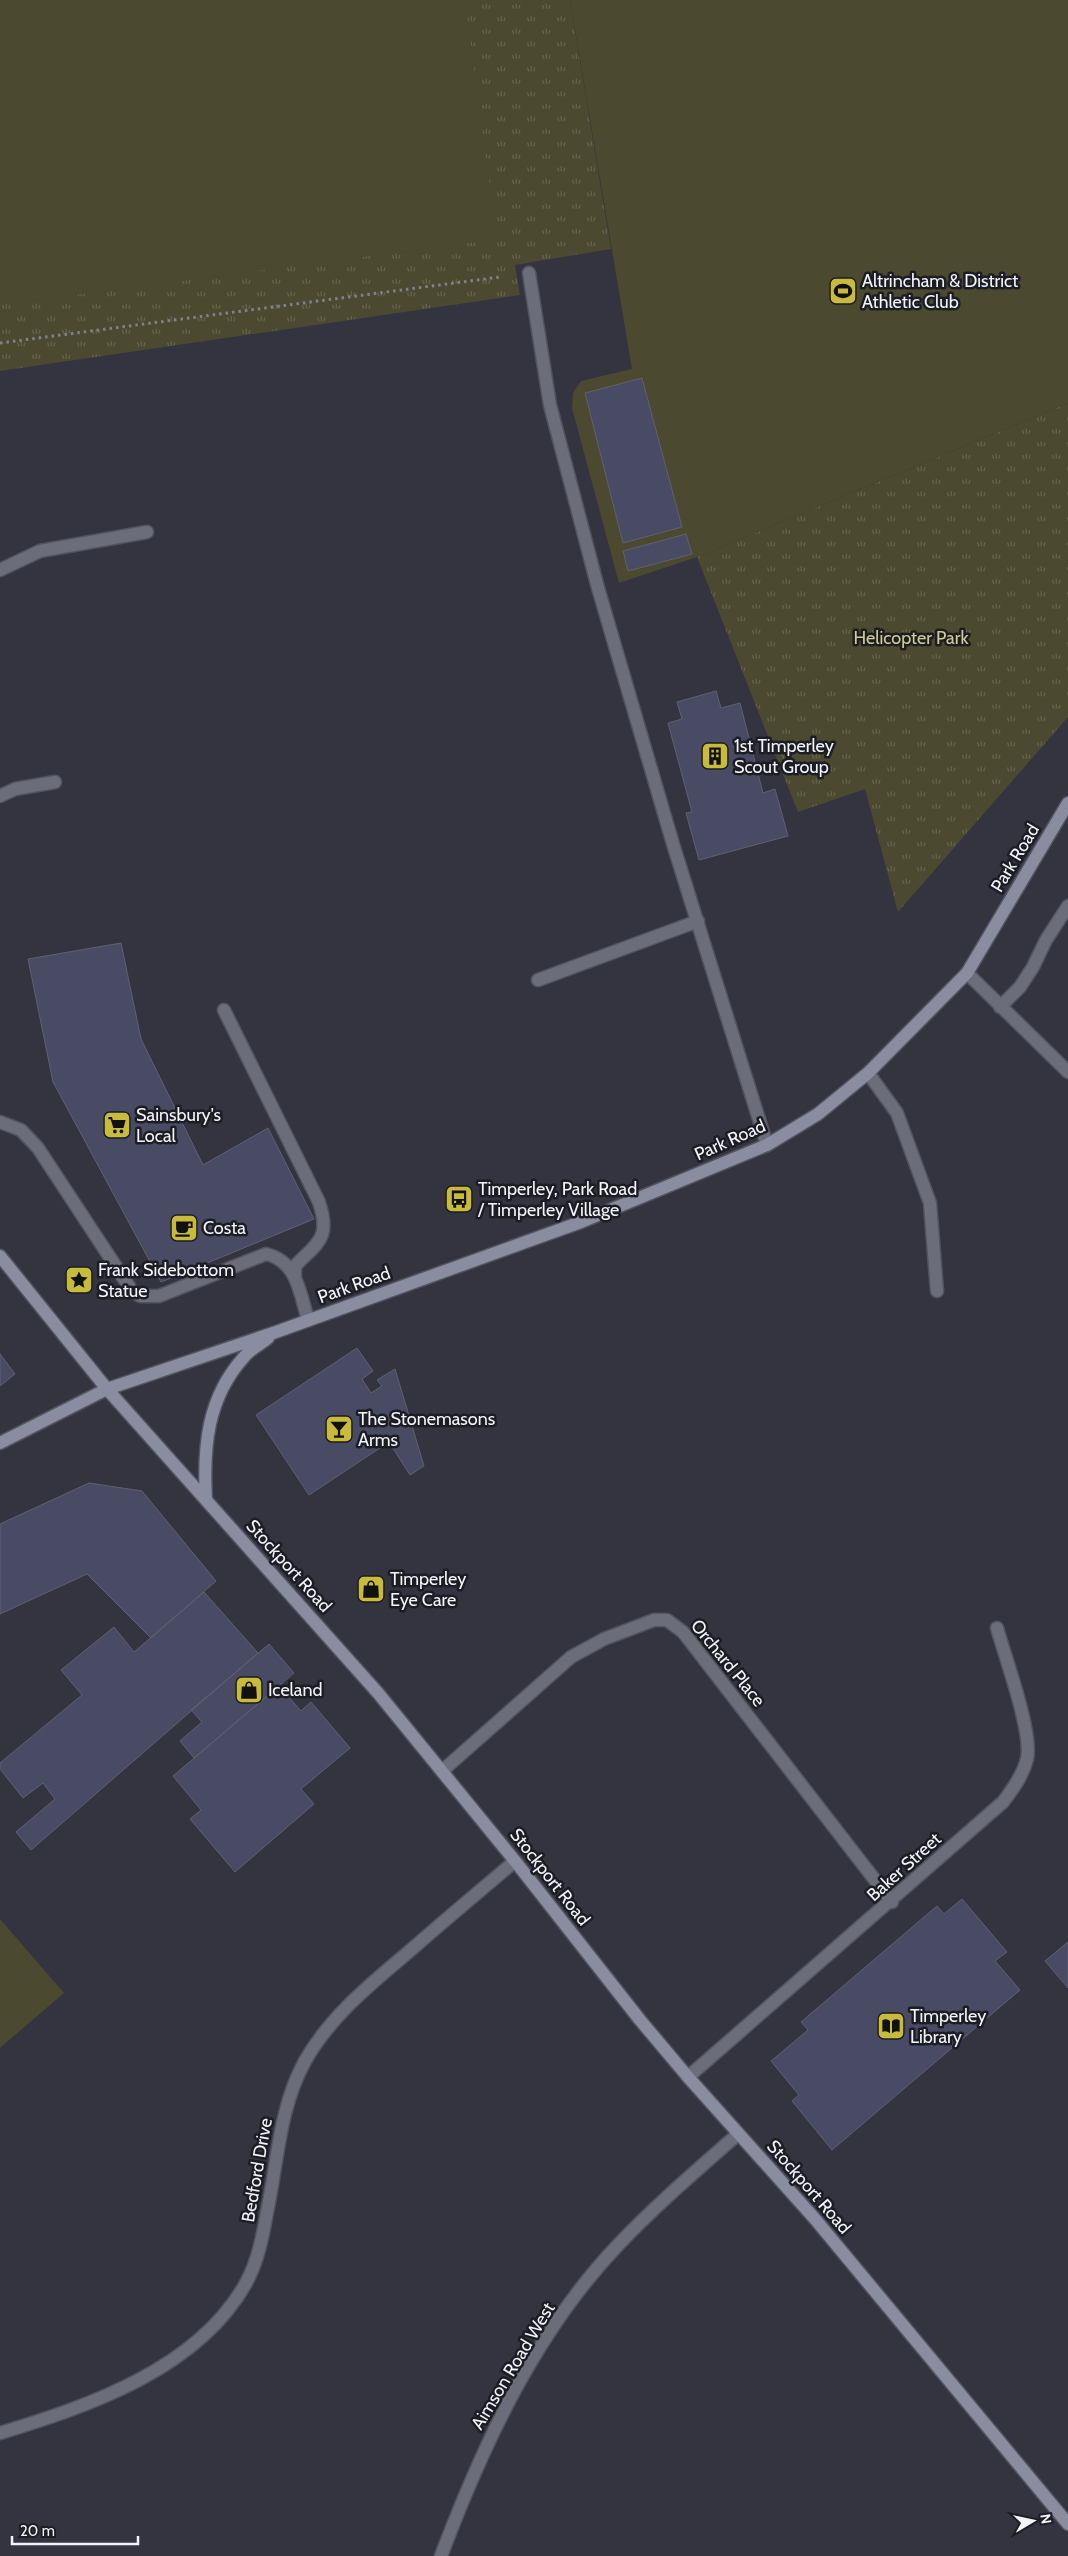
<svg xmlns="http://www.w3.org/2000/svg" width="1068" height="2556" font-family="Cabin,sans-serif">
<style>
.park{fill:url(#park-tufts)}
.garden{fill:#4b4930}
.building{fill:#494b64;stroke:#5f616e}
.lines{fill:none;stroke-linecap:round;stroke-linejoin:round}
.lane-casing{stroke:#52535e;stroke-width:15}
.street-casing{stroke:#52535e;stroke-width:15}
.secondary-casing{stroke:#52535e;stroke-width:15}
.path{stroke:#80818c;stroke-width:3;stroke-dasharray:2.5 4;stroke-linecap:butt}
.lane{stroke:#6c6d7a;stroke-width:12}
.street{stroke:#6c6d7a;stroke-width:12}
.secondary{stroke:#8a8ca0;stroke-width:12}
.labels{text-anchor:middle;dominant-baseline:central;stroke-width:5;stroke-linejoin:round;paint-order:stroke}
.poi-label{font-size:18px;fill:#f2f3fb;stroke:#1c1d22;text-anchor:start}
.park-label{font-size:18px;fill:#d1cc95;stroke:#1c1d22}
.street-label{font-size:18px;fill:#f2f3fb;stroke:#1c1d22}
</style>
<defs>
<pattern id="park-tufts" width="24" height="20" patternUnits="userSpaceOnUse" patternTransform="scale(1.25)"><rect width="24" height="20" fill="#4b4930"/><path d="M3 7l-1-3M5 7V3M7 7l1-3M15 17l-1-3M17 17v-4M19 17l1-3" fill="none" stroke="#65644f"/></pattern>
</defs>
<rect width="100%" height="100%" fill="#333440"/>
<path class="park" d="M0,0h570l41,249 -96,16 5,30 -520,76z
M1068,403v314l-170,195 -33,-123 -67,23 -101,-255z"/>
<path class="garden" d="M0,0h465l32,239 -497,66z
M570,0h498v403l-371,154 -78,26 -47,-175 1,-15 8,-12 51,-12z
M0,1919l64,74 -64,55z"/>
<path class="building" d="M642,378l40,149 -59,16 -38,-150z
M686,534l6,20 -64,17 -5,-20z
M716,691l5,17 19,-5 23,90 12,-4 13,47 -89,24 -13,-47 6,-1 -24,-89 14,-4 -5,-17z
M121,943l20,96 62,126 65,-37 46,91 -153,63 -108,-200 -25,-123z
M357,1348l16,23 -11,8 9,14 11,-7 -5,-6 18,-11 29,97 -14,9 -21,-33 -80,53 -53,-80z
M0,1354l15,20 -15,12z
M89,1483l53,8 74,90 -65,57 -64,-64 -87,40v-90z
M204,1592l54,61 -227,197 -15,-18 39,-33 -12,-16 -20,15 -23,-29v-6l82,-68 -21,-25 53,-43 20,25z
M269,1644l25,29 -100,85 -14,-17 22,-19 -11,-12z
M279,1686l22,25 10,-9 39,46 -49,41 13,15 -79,68 -45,-53 11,-9 -28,-34z
M962,1899l45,53 -12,9 25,29 -188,160 -40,-49 7,-6 -28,-34 37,-31 -7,-8 136,-116 7,8z
M1068,1942v46l-23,-27z"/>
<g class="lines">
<g class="lane-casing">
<path id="lane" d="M529,273l21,132 48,183 75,256 94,301
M0,570l40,-19 107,-19
M0,796l15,-7 40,-7
M538,980l160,-59
M224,1010l95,192c12,37 -1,40 -24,64v10
M868,1073l29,40 33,90 7,88
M0,1122l21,8 17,18 94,143 8,5h19l107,-42c31,7 34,39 42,66
M442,1771l129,-114 33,-18 50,-19h13l16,12 209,270"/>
</g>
<g class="street-casing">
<path id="street" d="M967,973l101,99
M1000,1007l20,-20 13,-20 13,-27 22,-34
M688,2077l315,-275c10,-13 20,-27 24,-43 6,-26 -22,-102 -30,-131
M0,2433c89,-27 198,-64 246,-150 12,-22 17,-48 21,-71 11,-51 12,-104 38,-151 26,-46 67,-78 107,-112 34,-30 69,-59 103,-88
M441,2556c42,-111 94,-224 177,-311 38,-40 79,-75 120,-111"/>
</g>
<g class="secondary-casing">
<path id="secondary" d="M0,1256l107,133 271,304 137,168 125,159 48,57 127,142 253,305
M0,1443l107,-54 169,-57 305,-110 186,-77 51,-31 50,-41 99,-100 101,-170
M206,1500c-3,-53 1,-102 38,-143 6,-8 17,-13 24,-19"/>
</g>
<path class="path" d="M0,343l500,-66"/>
<use href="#lane" class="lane"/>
<use href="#street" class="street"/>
<use href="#secondary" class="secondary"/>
</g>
<defs>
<g id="stadium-square" transform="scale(1.4375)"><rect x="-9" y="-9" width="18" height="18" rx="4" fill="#c8bb3b" stroke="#1c1d22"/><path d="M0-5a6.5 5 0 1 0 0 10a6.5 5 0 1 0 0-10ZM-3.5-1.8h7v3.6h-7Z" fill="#111"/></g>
<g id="building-square" transform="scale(1.4375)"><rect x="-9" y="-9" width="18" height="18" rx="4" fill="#c8bb3b" stroke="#1c1d22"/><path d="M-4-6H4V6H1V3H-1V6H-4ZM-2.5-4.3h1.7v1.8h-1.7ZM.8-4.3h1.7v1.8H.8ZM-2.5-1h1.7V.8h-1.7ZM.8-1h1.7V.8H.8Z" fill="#111"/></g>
<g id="supermarket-square" transform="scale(1.4375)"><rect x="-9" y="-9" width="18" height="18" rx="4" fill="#c8bb3b" stroke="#1c1d22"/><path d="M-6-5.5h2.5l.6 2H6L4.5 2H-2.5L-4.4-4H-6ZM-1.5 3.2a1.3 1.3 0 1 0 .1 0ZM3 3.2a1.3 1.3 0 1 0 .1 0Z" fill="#111"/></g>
<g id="bus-square" transform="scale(1.4375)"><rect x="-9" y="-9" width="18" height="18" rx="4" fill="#c8bb3b" stroke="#1c1d22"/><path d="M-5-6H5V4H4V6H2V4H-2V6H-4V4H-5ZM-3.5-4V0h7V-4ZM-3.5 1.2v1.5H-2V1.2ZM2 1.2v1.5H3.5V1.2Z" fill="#111"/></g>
<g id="cafe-square" transform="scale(1.4375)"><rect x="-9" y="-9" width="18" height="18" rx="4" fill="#c8bb3b" stroke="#1c1d22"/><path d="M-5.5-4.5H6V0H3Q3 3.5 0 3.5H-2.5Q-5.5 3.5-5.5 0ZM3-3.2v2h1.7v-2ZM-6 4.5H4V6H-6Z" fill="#111"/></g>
<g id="sight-square" transform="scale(1.4375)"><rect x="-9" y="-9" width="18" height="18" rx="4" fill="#c8bb3b" stroke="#1c1d22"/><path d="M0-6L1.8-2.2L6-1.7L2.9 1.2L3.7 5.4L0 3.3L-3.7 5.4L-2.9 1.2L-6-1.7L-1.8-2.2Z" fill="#111"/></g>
<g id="bar-square" transform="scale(1.4375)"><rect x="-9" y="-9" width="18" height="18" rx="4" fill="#c8bb3b" stroke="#1c1d22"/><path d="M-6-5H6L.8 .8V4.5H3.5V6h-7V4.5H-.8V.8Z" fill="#111"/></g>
<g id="shop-square" transform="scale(1.4375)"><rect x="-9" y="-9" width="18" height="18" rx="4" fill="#c8bb3b" stroke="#1c1d22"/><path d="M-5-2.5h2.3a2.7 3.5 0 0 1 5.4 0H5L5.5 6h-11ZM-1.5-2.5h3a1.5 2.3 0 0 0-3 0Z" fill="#111"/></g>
<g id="library-square" transform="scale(1.4375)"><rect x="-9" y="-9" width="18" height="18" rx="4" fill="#c8bb3b" stroke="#1c1d22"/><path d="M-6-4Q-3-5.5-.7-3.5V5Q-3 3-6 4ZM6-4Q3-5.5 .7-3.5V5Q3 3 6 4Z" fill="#111"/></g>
</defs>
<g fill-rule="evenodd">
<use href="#stadium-square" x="843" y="291"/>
<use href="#building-square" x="715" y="756"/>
<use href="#supermarket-square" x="117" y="1125"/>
<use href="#bus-square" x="459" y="1199"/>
<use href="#cafe-square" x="184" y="1228"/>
<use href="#sight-square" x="79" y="1280"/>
<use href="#bar-square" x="339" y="1429"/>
<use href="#shop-square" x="371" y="1589"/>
<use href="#shop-square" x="249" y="1690"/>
<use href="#library-square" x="891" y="2026"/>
</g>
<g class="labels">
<g class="poi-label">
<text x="862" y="281">Altrincham &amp; District<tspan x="862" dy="21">Athletic Club</tspan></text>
<text x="734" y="746">1st Timperley<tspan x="734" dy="21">Scout Group</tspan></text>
<text x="136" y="1115">Sainsbury's<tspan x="136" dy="21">Local</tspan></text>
<text x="478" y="1189">Timperley, Park Road<tspan x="478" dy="21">/ Timperley Village</tspan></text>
<text x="203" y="1228">Costa</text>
<text x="98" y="1270">Frank Sidebottom<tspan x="98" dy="21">Statue</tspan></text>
<text x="358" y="1419">The Stonemasons<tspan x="358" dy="21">Arms</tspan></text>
<text x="390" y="1579">Timperley<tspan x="390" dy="21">Eye Care</tspan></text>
<text x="268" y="1690">Iceland</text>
<text x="910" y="2016">Timperley<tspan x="910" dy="21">Library</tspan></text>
</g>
<g class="park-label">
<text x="911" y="638">Helicopter Park</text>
</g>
<g class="street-label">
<text transform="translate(1015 858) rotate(-59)">Park Road</text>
<text transform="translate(730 1140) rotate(-24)">Park Road</text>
<text transform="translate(354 1285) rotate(-20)">Park Road</text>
<text transform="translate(289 1566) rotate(48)">Stockport Road</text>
<text transform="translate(728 1663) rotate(51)">Orchard Place</text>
<text transform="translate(904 1867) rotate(-42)">Baker Street</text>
<text transform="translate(550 1877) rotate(52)">Stockport Road</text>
<text transform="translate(257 2170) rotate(-80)">Bedford Drive</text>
<text transform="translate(809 2187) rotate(49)">Stockport Road</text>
<text transform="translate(513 2366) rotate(-59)">Aimson Road West</text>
</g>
</g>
<g transform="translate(1033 2521) rotate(81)" stroke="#1c1d22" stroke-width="4" paint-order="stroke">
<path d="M0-4L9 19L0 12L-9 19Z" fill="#f2f3fb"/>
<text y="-8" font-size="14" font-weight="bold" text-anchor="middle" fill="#f2f3fb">N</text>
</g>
<path d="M12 2536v8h126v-8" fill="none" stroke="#f2f3fb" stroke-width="2.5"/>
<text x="20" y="2536" font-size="15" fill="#f2f3fb" stroke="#1c1d22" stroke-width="4" paint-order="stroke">20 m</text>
</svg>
